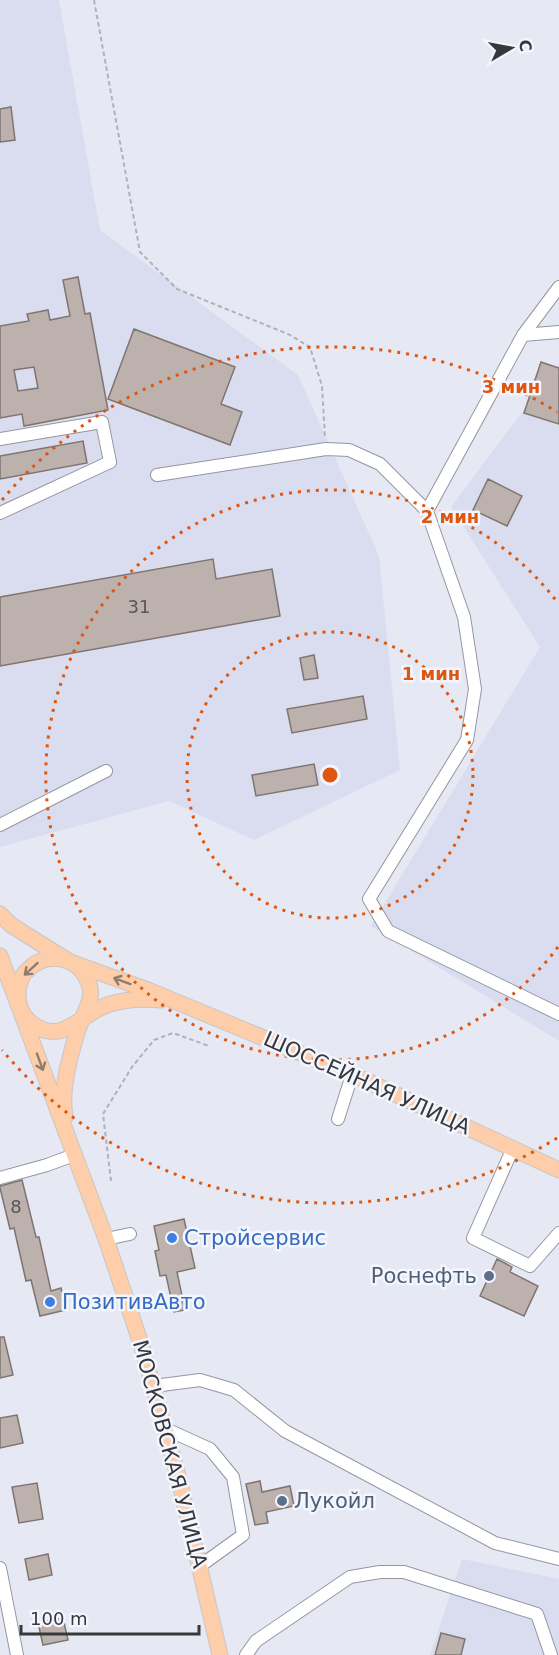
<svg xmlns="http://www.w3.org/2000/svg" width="559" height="1655" font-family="'DejaVu Sans',sans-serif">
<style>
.built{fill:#daddef}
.building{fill:#bcb1ac;stroke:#7f7570;stroke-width:1.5;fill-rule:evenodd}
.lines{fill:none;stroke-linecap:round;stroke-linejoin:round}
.minor-casing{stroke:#9496a0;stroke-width:14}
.major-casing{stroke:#c7c7c8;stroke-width:17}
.path{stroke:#afb2ba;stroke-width:2;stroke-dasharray:4.5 3;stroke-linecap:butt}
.minor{stroke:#fff;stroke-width:12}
.major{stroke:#fdcea9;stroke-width:15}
.oneway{stroke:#907c6d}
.ring{fill:none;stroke:#df570e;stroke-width:3;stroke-dasharray:3 6}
.shop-dot{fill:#3f7fe0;stroke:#f4f6ff;stroke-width:2}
.service-dot{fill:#5c6f8a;stroke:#f4f6ff;stroke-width:2}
.labels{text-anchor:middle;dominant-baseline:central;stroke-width:5;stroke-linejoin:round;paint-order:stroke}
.number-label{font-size:18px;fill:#585658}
.street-label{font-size:21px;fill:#37383c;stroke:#f4f6ff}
.shop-label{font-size:21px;fill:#366cbe;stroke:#f4f6ff;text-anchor:start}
.service-label{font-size:21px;fill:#4e5e75;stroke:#f4f6ff;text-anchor:end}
.centre{fill:#df570e;stroke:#f4f6ff;stroke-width:3}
.ring-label{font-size:18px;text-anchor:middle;font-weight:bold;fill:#df570e;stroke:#f4f6ff;stroke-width:5;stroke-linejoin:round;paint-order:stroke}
</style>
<rect width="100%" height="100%" fill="#e6e9f3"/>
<path class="built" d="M0,0h59l41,230 198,145 81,181 21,214 -146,70 -85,-39 -169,46z
M559,363v678l-188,-115 169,-279 -89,-140z
M462,1559l97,20v76h-129z"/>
<path class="building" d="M11,107l4,33 -15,2v-33z
M78,277l7,37 5,-1 18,97 -84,16 -2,-12 -22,4v-92l29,-5 -2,-7 21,-4 2,10 20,-4 -7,-36zM34,367l4,21 -20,3 -4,-21z
M134,329l101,38 -14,37 21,8 -12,33 -122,-46z
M541,362l18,6v56l-35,-11z
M83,441l4,22 -87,16v-23z
M488,479l34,17 -15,30 -34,-16z
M213,559l3,20 56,-10 8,47 -280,50v-69z
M314,655l4,23 -14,2 -4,-22z
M363,696l4,23 -75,14 -5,-24z
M314,764l4,21 -62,11 -4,-21z
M22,1180l14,57h3l12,54 10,-3 5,22 -26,6 -9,-36 -5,1 -12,-53 -4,1 -10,-41v-2z
M184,1219l11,49 -18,4 8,38 -11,2 -8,-37 -6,1 -5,-25 4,-1 -5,-24z
M497,1259l15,8 -2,5 28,14 -14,30 -44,-20z
M0,1337h4l9,38 -13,3z
M17,1415l6,28 -23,5v-30z
M260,1481l2,11 28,-6 4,20 -28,6 2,11 -13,2 -9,-41z
M37,1483l6,36 -24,4 -7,-36z
M48,1554l4,21 -23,5 -4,-21z
M63,1618l5,22 -25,5 -5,-22z
M441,1633l24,6 -4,16h-26z"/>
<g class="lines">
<g class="minor-casing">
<path id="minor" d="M559,287l-36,48 -96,176 37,106 11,72 -8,51 -98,159 19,32 171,83
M523,335l36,-3
M0,439l102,-17 8,40 -110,51
M157,475l169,-26 23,1 31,14 47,47
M0,825l106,-54
M338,1119l14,-44
M513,1148l-40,90 57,28 29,-33
M0,1178l47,-13 27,-10
M106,1239l24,-5
M154,1386l46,-6 34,10 51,41 210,112 64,16
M166,1429l44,20 23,28 10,58 -43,31
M0,1568l17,87
M246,1655l10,-14 94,-64 30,-5h24l133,42 14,41"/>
</g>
<g class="major-casing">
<path id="major" d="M0,914l11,11 59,37 78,28 219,91 192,89
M0,956l106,283 36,108 37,132 41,176
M65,1117c-3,-19 0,-40 5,-59 3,-12 7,-27 12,-39 7,-15 13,-26 4,-42 -11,-20 -38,-25 -55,-10 -8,6 -13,16 -13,27 0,11 4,21 12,28 31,26 50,-8 77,-17 18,-6 35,-7 54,-5"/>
</g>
<path class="path" d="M94,0l46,252 37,37 111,45 22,13 12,39 3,52
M111,1181l-8,-67 29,-47 22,-27 19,-7 36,13"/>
<use href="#minor" class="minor"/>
<use href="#major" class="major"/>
</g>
<defs><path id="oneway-shaft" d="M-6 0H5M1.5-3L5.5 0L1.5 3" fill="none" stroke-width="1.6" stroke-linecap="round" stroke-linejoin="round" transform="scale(1.5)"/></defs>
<g class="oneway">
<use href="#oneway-shaft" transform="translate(31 969) rotate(138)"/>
<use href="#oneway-shaft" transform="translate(122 981) rotate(-160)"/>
<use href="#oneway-shaft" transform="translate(40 1062) rotate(70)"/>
</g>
<g class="ring">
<circle cx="330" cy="775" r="143"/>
<path d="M558 947A285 285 0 1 1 558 603"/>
<path d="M557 1138A428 428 0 0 1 2 1050M2 500A428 428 0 0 1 557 412"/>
</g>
<g class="shop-dot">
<circle cx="172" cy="1238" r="6"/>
<circle cx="50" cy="1302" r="6"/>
</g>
<g class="service-dot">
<circle cx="489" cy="1276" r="6"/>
<circle cx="282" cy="1501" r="6"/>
</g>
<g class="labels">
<g class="number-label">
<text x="139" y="606">31</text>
<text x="16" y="1206">8</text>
</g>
<g class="street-label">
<text transform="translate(367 1083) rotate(24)">ШОССЕЙНАЯ УЛИЦА</text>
<text transform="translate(170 1454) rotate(75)">МОСКОВСКАЯ УЛИЦА</text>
</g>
<g class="shop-label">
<text x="184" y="1238">Стройсервис</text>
<text x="62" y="1302">ПозитивАвто</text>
</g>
<g class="service-label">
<text x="477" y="1276">Роснефть</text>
<text x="294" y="1501" text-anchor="start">Лукойл</text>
</g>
</g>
<circle cx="330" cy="775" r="9" class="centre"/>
<g class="ring-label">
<text x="511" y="393">3 мин</text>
<text x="450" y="523">2 мин</text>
<text x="431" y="680">1 мин</text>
</g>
<g transform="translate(511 48) rotate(80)" stroke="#f4f6ff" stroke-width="4.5" paint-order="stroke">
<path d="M0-4.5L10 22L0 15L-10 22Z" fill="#37383c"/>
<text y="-9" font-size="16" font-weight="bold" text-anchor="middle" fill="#37383c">С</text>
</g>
<path d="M21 1625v9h178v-9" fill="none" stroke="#37383c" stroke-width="3"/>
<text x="30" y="1625" font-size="18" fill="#37383c" stroke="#f4f6ff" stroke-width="4.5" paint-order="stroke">100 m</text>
</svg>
